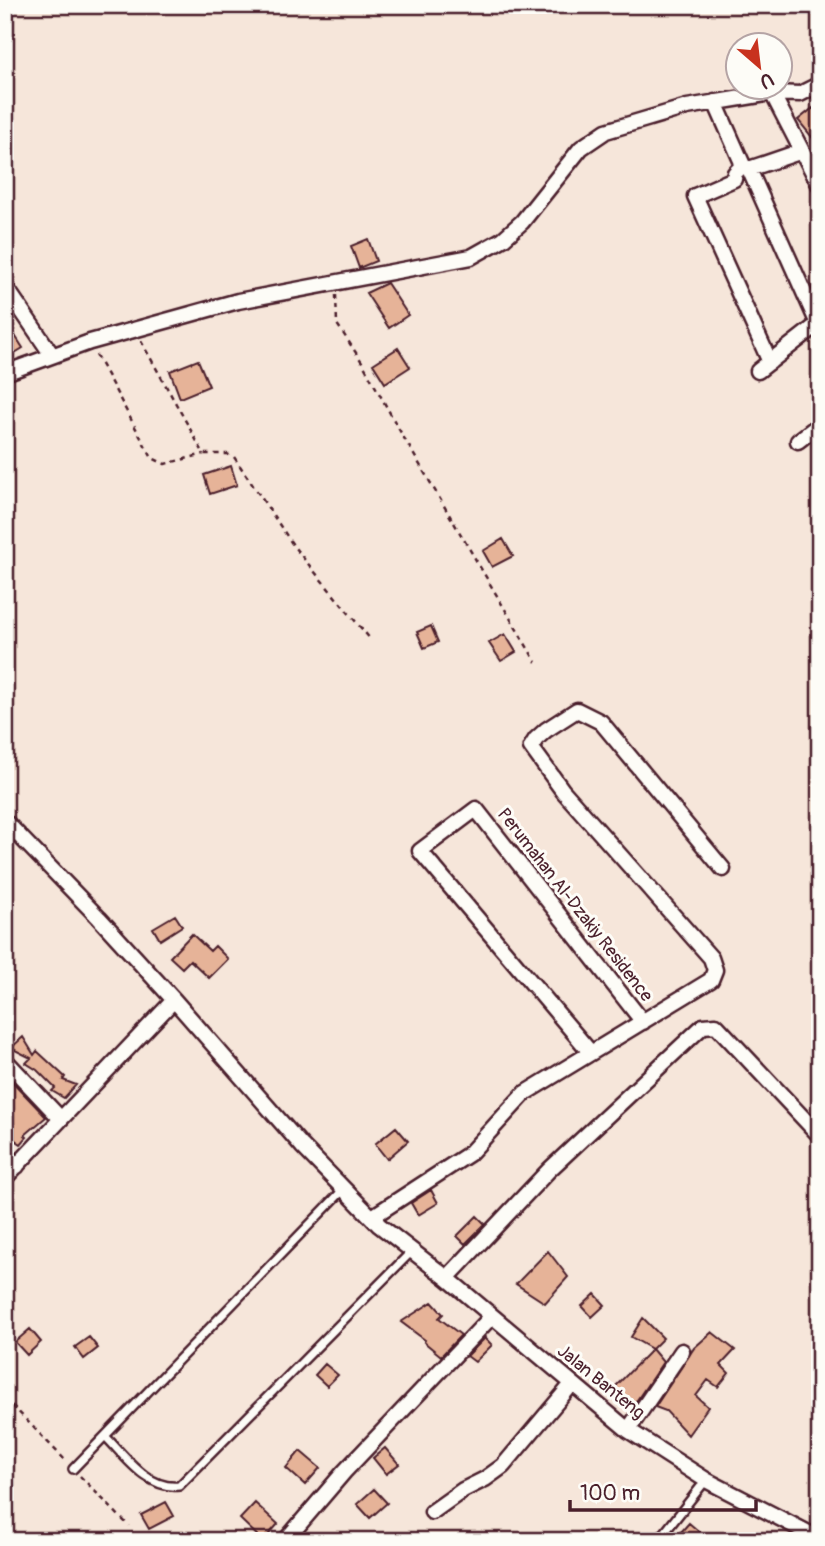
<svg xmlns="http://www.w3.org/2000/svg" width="825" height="1546" font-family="Pangolin,sans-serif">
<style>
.building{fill:#e6b398;stroke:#4a1f2b;stroke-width:2}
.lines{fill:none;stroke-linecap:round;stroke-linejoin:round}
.lane-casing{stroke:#4a1f2b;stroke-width:12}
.street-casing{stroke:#4a1f2b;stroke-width:19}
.path{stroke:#4a1f2b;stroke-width:2.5;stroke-dasharray:5 5;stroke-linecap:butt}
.lane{stroke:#fdfcf7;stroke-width:7}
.street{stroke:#fdfcf7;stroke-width:14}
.labels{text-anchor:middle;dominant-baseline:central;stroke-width:6;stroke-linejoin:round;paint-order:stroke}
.street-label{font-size:18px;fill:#4a1f2b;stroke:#fdfcf7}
</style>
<rect width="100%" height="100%" fill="#f6e6da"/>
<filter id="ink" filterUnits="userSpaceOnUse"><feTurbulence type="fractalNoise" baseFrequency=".0143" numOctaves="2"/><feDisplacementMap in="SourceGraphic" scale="14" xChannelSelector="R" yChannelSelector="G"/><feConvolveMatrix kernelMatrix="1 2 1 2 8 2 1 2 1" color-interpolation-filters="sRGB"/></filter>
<g filter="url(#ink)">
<path class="building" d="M813,108l7,8v31l-22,-27z
M368,239l8,22 -17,7 -8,-22z
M387,283l21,32 -19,13 -23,-35z
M5,320l18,28 -18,11z
M398,348l12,19 -25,16 -12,-19z
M198,360l11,26 -29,12 -10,-27z
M231,466l6,19 -27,9 -6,-19z
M503,539l10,17 -21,11 -9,-16z
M431,626l7,16 -14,6 -7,-16z
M505,634l11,18 -15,9 -12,-18z
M175,915l7,11 -22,14 -7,-12z
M192,934l18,17 5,-5 13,13 -19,19 -19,-18 -8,8 -12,-11z
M23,1037l11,18 3,-4 28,26 -2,3 13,5 -12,13 -12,-7 3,-3 -18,-18 -11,-7 5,-5 -20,-10z
M5,1074l41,43 -21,18 2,2 -6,7 -16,-11z
M396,1127l12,14 -21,18 -12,-15z
M431,1190l7,13 -20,12 -7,-12z
M477,1216l8,8 -20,20 -8,-8z
M548,1251l20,26 -23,26 -29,-19z
M595,1294l10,11 -13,12 -10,-11z
M432,1302l11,12 -4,4 22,17 -20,21 -17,-14 1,-2 -24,-18z
M643,1318l20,20 -11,11 -21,-12z
M30,1329l11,13 -14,13 -12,-13z
M712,1332l23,18 -14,15 8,8 -11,14 -10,-7 -12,16 12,11 -20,28 -22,-24 -11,-4 39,-59z
M89,1337l9,11 -14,11 -9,-12z
M485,1338l7,7 -17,17 -8,-6z
M652,1349l11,13 -26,38 -7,5 -16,-17z
M325,1364l13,11 -11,11 -12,-11z
M385,1448l14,16 -13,10 -13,-16z
M300,1451l20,17 -15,17 -19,-17z
M374,1489l13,14 -17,15 -13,-14z
M166,1502l8,14 -25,13 -8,-14z
M255,1503l23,21 -15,17 -23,-22z
M689,1523l21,18h-37z"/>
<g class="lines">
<g class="lane-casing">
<path id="lane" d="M105,1436c20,20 43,54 74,50l233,-235
M73,1469l270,-279
M658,1541l48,-61"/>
</g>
<g class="street-casing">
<path id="street" d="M772,93l48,93
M715,102l28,63 6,4 69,155 -60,47
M743,165l-8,8 -1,6 -39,17 75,166
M749,169l53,-18
M5,286l47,69
M5,373l85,-31 148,-41 233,-44 32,-18 19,-17 59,-74 25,-17 81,-24 85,-14 28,1 20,-10
M798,441l22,-17
M5,821l94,97 75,82 128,146 77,79 68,53 181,152 78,50 114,59
M591,1053l-171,-202 56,-42 167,213
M7,1062l54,57
M5,1153l12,13
M5,1178l169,-178
M372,1217l97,-63 56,-61 186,-113 4,-10 -4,-12 -148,-167 -32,-44 5,-8 10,-9 31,-20 24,12 122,147
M447,1278l102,-108 154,-144 13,-1 104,111
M628,1430l54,-79
M432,1512l31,-22 22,-11 18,-13 69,-82
M285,1541l59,-69 148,-156"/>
</g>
<path class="path" d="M336,295l1,29 25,38 35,64 139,236
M141,341l63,113h23l7,3 61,91 76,92
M96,355l56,103 13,6 39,-10
M5,1398l61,63
M80,1476l49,50"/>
<use href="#lane" class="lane"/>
<use href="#street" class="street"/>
</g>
</g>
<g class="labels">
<g class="street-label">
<text transform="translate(575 905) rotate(52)">Perumahan Al-Dzakiy Residence</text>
<text transform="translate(601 1382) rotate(39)">Jalan Banteng</text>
</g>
</g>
<rect width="825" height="1546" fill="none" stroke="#fdfcf7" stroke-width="28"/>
<rect x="14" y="14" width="797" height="1518" fill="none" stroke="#4a1f2b" stroke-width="2.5" filter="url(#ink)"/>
<g transform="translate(759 66) rotate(152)"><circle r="33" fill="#fdfcf7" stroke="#b5a4a5" stroke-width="2"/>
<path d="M0-5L12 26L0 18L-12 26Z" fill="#c8321e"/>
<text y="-10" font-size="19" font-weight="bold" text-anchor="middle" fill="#4a1f2b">U</text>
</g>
<path d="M570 1500v10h186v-10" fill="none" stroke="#4a1f2b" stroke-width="3.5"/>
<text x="580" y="1500" font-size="21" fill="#4a1f2b" stroke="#fdfcf7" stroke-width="5" paint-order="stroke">100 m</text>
</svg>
